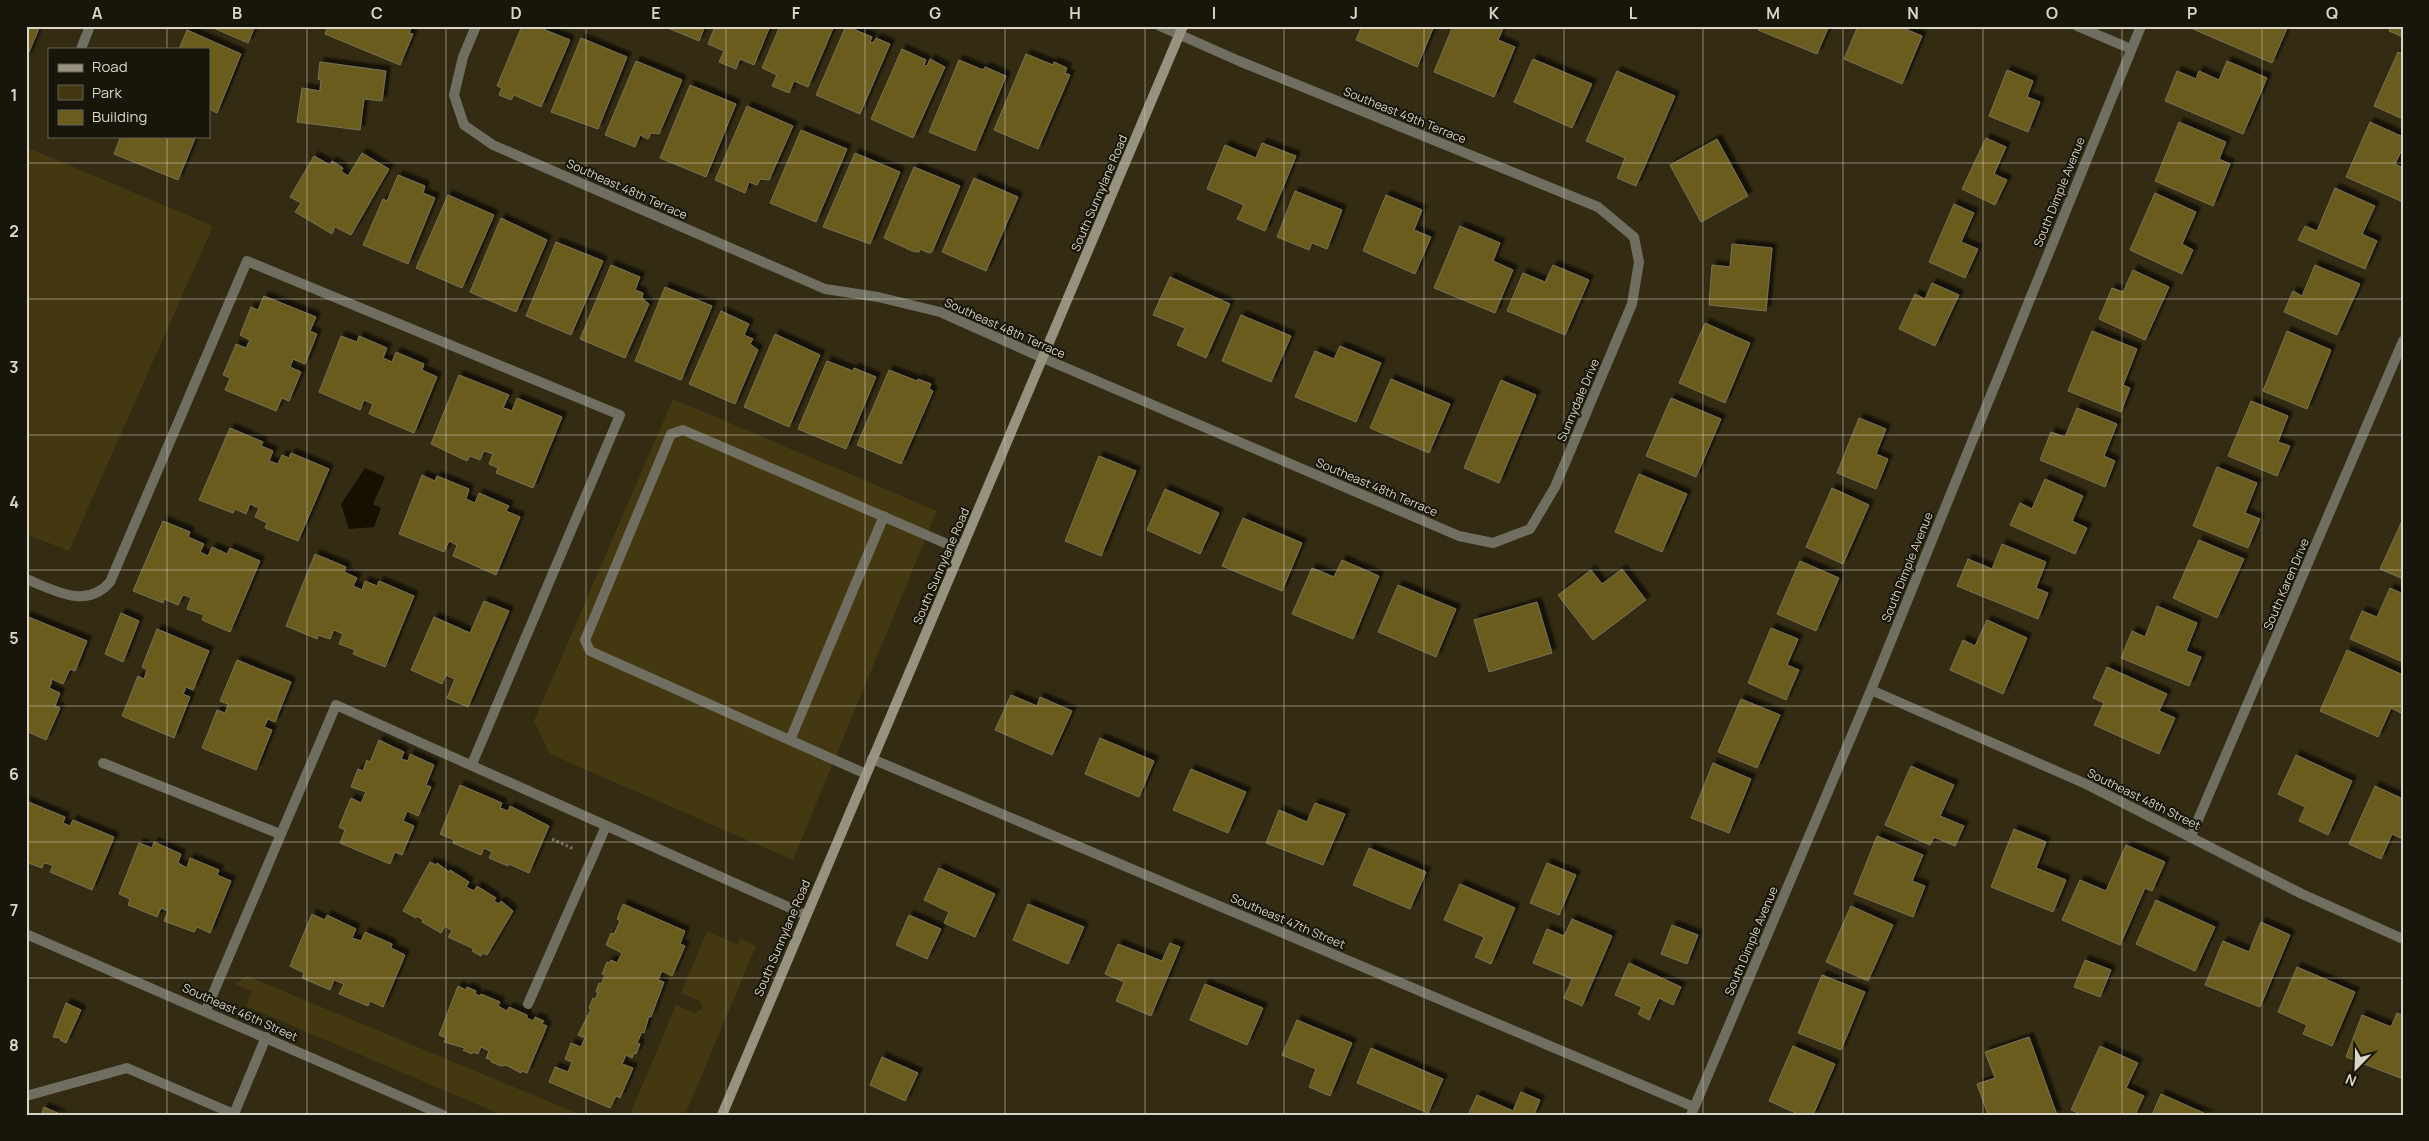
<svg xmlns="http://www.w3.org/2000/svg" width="2429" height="1141" font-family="Manrope,sans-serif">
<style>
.green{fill:#433810}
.water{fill:#171000}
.building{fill:#6b5b1d;stroke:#787156;filter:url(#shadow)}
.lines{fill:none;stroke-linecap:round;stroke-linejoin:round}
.path{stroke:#7b7560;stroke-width:3;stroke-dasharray:2.5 2.5;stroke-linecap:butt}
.service{stroke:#706d61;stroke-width:10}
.minor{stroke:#706d61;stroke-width:10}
.secondary{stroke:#97927f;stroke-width:10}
.grid{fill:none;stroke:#dad6c7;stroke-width:1;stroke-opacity:0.55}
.labels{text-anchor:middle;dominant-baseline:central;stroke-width:4;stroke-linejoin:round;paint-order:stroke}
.street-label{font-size:12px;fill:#dad6c7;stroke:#18150a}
.neatline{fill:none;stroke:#dad6c7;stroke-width:2}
.grid-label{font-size:16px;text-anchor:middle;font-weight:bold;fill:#dad6c7}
</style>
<defs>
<filter id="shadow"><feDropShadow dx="4.5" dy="-4.5" stdDeviation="1" flood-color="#0009"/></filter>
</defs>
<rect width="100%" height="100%" fill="#332c13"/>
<path class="green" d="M26,147l187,79 -144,325 -43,-17z
M673,399l264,112 -144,349 -243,-106 -16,-33z
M707,931l31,14 2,-6 16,7 -71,169h-55l46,-110 19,8 7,-4 1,-3 -5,-6 -17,-7z
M247,976l334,139h-79l-256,-109 6,-15 -17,-7z"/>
<path class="water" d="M365,468l20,9 -12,27 8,4 -7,19 -25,2 -8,-25z"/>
<path class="building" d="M26,26h14l-13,31h-1z
M209,26h46l-7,17z
M328,26h84l-3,7 4,1 -13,31 -75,-31z
M522,26h25l-2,4 25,10 -29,67 -27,-12 -3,5 -12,-5 3,-7 -5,-2z
M663,26h42l-6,15z
M715,26h55l-16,39 -14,-6 -4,10 -17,-7 5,-11 -16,-7z
M780,26h54l-26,61 -14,-6 -5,12 -17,-7 5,-11 -15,-7z
M846,26l26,11 -2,5 3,1 3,-5 14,6 -30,70 -44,-19z
M1362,26h72l-17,41 -61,-27z
M1453,26h51l-6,14 17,7 -21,50 -60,-25z
M1759,26h70l-12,28 -59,-24z
M1858,26h40l24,10 -20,48 -58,-25z
M2194,26h94l-16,37 -79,-34z
M2391,26h12v11l-14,-6z
M187,30l54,24 -24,59 -8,-4v-60h-30z
M581,38l46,19 -29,72 -47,-17z
M902,49l24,11 -2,5 3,1 3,-7 15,8 -32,71 -42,-19z
M2398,52l5,2v65l-29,-13z
M1026,54l27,11 1,-3 13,6 -2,5 5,2 -32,74 -44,-19z
M1533,59l59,25 -20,44 -58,-26z
M959,60l24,10 2,-3 21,9 -31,75 -46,-19z
M636,61l46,19 -23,54 -8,-1 -3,6 -8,-4 -5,12 -30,-12z
M2227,61l40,17 -24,56 -78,-33 12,-30 19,8 3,-8 20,9z
M320,62l66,9 -4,30 -18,-2 -4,31 -63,-8 5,-34 18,3 1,-11 -3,-1z
M2007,70l26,11 -6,16 13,5 -12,30 -39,-16z
M1617,71l58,25 -39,90 -19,-8 8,-20 -39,-17z
M690,85l46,19 -30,73 -46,-19z
M747,106l46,20 -24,54 -9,-1 -3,6 -8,-3 -4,11 -30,-13z
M2179,122l47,20 -7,17 11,5 -17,42 -58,-25z
M2370,122l33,15v10l-8,17 8,4v34l-57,-25z
M801,130l46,19 -31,73 -46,-19z
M121,136h75l-18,44 -64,-26z
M1986,138l20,9 -12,27 13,6 -12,25 -33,-16z
M1717,139l31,57 -47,26 -31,-57z
M1262,143l34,13 -31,75 -28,-12 7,-14 -37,-16 18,-44 31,13z
M362,153l27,16 -38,66 -16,-8 -3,7 -37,-22 6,-9 -11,-6 24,-41 16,9 2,-4 11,7 -2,3 7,5z
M855,153l45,19 -30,72 -47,-17z
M914,167l46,19 -28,66 -3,1 -9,-4 -1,3 -7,-1 -28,-13z
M398,175l27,11 -2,7 12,5 -27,66 -45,-19 20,-46 4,2z
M974,178l44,19 -32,74 -44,-19z
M2335,188l40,18 -13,28 15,7 -12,28 -67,-29 7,-14 12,5z
M1295,191l47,19 -15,39 -15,-6 -3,7 -32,-13z
M2155,193l41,19 -14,32 11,6 -11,24 -52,-24z
M448,195l46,20 -32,73 -46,-20z
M1386,195l36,15 -8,20 17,7 -16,37 -52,-23z
M1954,204l20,9 -13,29 17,7 -13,29 -36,-16z
M501,218l46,22 -31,72 -46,-20z
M1460,226l40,17 -7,18 20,9 -18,43 -61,-25z
M556,242l47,19 -32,74 -45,-19z
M1732,244l40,4 -6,63 -57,-6 3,-40 18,2z
M611,265l29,12 -5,13 8,3 -1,5 7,6 -24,54 -45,-19z
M1553,265l36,15 -24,55 -58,-24 16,-38 22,9z
M2315,265l45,19 -23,51 -53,-23 9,-21 9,5z
M2133,270l36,17 -24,53 -46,-21 13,-31 11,4z
M1170,277l60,27 -24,54 -29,-13 8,-17 -32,-13z
M1932,283l27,12 -24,51 -36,-17 16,-35 10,5z
M665,287l47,19 -31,74 -46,-19z
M264,296l52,21 -6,14 7,3 -12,30 -12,-5 -3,8 11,5 -12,29 -7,-3 -6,13 -51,-21 5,-12 -7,-3 13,-31 10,4 4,-8 -10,-5 11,-28 7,3z
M721,311l28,13 -5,11 9,4 -3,5 8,6 -23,54 -46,-20z
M1241,315l50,21 -20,46 -49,-21z
M1705,323l45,20 -25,60 -46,-20z
M2092,331l45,18 -14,36 7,3 -9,24 -53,-21z
M2287,331l44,19 -24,59 -44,-18z
M775,334l45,21 -31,72 -45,-20z
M341,336l16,6 2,-6 28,12 -4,10 9,4 4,-10 28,12 -2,6 15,7 -23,56 -45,-19 4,-10 -9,-4 -4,10 -41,-18z
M1340,346l41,17 -25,59 -61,-25 20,-46 19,8z
M827,361l26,10 1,-3 22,9 -30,72 -48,-20z
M889,370l28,11 1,-2 13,5 -2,5 4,2 -32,73 -44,-19z
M459,375l50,20 -6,13 4,1 5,2 5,-13 45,19 -29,71 -37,-15 2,-5 -9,-4 4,-10 -9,-3 -4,9 -10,-4 -3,5 -36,-17z
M1391,379l59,25 -21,49 -59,-25z
M1501,380l35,15 -37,88 -35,-15z
M1671,398l50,21 -25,58 -50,-21z
M2251,401l37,15 -10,26 12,4 -13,30 -49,-20z
M2077,408l40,16 -13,32 11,5 -10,26 -65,-27 11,-28 14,5z
M1859,418l27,11 -10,25 12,5 -12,30 -39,-16z
M230,428l33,14 -2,4 12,5 -4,10 9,3 4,-9 7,3 2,-5 38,16 -31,72 -33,-13 2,-5 -12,-6 4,-9 -9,-4 -4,10 -11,-5 -2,4 -34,-13z
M1099,456l37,15 -35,85 -36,-15z
M2217,467l40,16 -12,30 15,6 -12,29 -55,-22z
M1639,474l48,20 -25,58 -47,-20z
M422,475l13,6 2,-5 32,13 -3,10 9,4 4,-10 30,13 -3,5 14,6 -24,58 -43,-19 4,-11 -8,-4 -5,11 -45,-18z
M2045,479l38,17 -11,25 15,7 -12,26 -65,-29 10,-22 12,6z
M1832,488l37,17 -26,59 -37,-17z
M1165,489l54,24 -19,41 -53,-24z
M1243,518l59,25 -20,48 -60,-25z
M2403,519v60l-23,-10z
M163,521l27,11 -2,5 16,7 -4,8 8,4 4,-9 15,7 3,-6 30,13 -30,71 -28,-12 2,-5 -17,-6 4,-11 -4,-2 -4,-1 -5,10 -14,-6 -1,4 -30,-12z
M2199,540l45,19 -27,59 -44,-20z
M2002,544l44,18 -10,26 12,5 -10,26 -81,-33 11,-27 24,10z
M315,554l31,13 -2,5 13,6 -4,8 9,4 3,-9 12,5 2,-5 35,15 -29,71 -32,-13 2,-4 -16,-6 4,-10 -9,-4 -4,9 -12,-4 -1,4 -31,-13z
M1342,560l37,16 -26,63 -61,-25 20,-46 22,9z
M1800,561l39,17 -23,53 -39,-17z
M1622,569l24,31 -53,40 -35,-45 33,-25 11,14z
M1398,585l58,24 -20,48 -58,-25z
M2390,588l13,6v68l-53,-23 12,-28 15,6z
M484,601l25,10 -41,96 -21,-9 8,-19 -9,-4 -4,9 -31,-14 23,-53 36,16z
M1537,602l15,51 -63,19 -15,-52z
M2157,606l40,17 -11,28 15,6 -12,29 -68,-28 11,-27 13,6z
M121,613l18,8 -16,41 -18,-8z
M26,616l61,25 -12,30 -5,-2 -7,15 -11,-5 -1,5 -2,4 11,5 -5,13 5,2 -14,32 -20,-9z
M1987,620l40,18 -24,56 -53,-24 13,-30 12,6z
M1771,628l27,11 -11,26 12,5 -13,30 -38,-17z
M157,629l52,22 -16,39 -7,-3 -3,7 7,3 -16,41 -52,-22 16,-40 6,3 3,-9 -5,-3z
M2347,650l56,25v39l-12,-6 -13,29 -58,-26z
M237,660l54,22 -16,40 -7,-3 -4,8 8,3 -16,40 -54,-22 15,-38 8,3 2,-5 1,-4 -8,-3z
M2107,667l60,27 -8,17 16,7 -16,36 -65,-29 10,-22 -11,-5z
M1011,695l26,11 3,-9 32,14 -20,44 -57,-25z
M1741,699l39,16 -23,53 -39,-16z
M1100,738l54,23 -15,36 -54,-23z
M379,740l25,12 -3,7 7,2 2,-7 24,11 -8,20 5,2 -13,29 -11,-5 -4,10 11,5 -12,29 -7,-3 -5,12 -50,-21 5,-13 -6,-3 12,-29 10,5 5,-11 -15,-5 7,-18 5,2 4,-11 3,2z
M2296,755l56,26 -24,54 -29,-14 6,-14 -27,-13z
M1713,763l38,16 -22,54 -38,-15z
M1911,766l43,19 -14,31 24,10 -9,20 -21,-9 -4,8 -45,-20z
M1191,769l55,23 -18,41 -55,-23z
M460,785l42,18 -2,5 8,3 2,-5 39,20 -20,47 -20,-9 -1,2 -19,-8 3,-6 -8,-4 -3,7 -28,-12 1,-3 -14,-6z
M2375,786l28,13v40l-11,-5 -11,25 -32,-15z
M26,801l39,16 -2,6 7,3 3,-6 41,17 -22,53 -42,-18 3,-6 -4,-2 -5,-1 -2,5 -16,-6z
M1315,803l30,11 -22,51 -57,-22 13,-33 28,12z
M2014,829l32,13 -10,26 30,12 -13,32 -62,-25z
M1877,836l46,19 -11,26 13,5 -12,31 -59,-23z
M154,842l27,12 -3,9 9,5 3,-10 29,12 -2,5 14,6 -21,52 -13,-6 -3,5 -30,-11 4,-10 -7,-3 -4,9 -29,-12 2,-6 -11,-5 20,-51 13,5z
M2126,845l39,17 -13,29 -7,-3 -25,57 -58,-25 18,-40 26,11z
M1369,848l57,24 -16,37 -57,-24z
M430,862l6,3 1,-2 12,9 1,-2 19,12 -3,5 8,4 3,-5 19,12 -2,3 5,3 2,-3 12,10 -26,44 -4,-2 -2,3 -9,-5 2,-2 -26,-12 4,-6 -7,-5 -4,7 -19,-11 1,-2 -6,-4 -1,2 -13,-7z
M1547,863l29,12 -17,40 -29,-12z
M939,868l56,26 -20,43 -31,-14 5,-11 -25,-12z
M1460,884l55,24 -24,56 -16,-7 9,-20 -40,-17z
M2156,900l59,27 -20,44 -59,-27z
M623,904l62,27 -5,13 5,2 -13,30 -10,-5 -4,9 6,2 -13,35 -2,-1 -5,17 -2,-1 -5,11 3,1 -4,10 -2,-1 -2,5 -6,-3 -4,9 11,4 -13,30 -4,-2 -6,12 -61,-26 6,-15 13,5 4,-10 -7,-3 6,-16 10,4 4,-9 -7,-3 13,-26 -2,-1 4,-10 2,1 3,-6 -2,-1 3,-9 2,1 4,-9 -3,-1 5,-12 2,1 2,-3 6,3 5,-10 -16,-8 5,-12 3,1 6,-13 -3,-2z
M1028,904l56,23 -16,37 -55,-24z
M1851,906l42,19 -25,56 -42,-19z
M312,914l13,6 2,-5 29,14 -4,9 9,3 4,-9 27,12 -1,4 14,7 -22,52 -13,-6 -2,5 -29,-12 5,-10 -10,-4 -4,10 -28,-12 2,-5 -14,-7z
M909,915l32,14 -14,30 -31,-14z
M1572,919l40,17 -30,70 -18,-8 8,-19 -39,-16 14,-34 17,7z
M2261,922l29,13 -30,72 -55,-22 18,-44 26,11z
M1672,925l26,10 -11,29 -26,-10z
M1170,943l10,4 -29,69 -35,-15 8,-19 -19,-8 13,-30 44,17z
M2085,960l26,10 -11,27 -26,-10z
M1629,963l52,24 -8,18 -14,-7 -10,22 -11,-6 4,-7 -27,-12z
M2297,967l58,25 -23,54 -29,-12 4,-9 -29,-13z
M1822,975l43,17 -24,58 -43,-17z
M1205,984l58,24 -16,37 -57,-25z
M458,986l8,4 1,-3 9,4 -1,3 5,2 1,-2 19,8 -2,4 9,5 2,-4 18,8v3l6,3 2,-4 9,4 -2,3 5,2 -20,47 -5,-2 -1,2 -15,-8 -5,1 -10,-4v-2l-5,-2 3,-7 -8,-4 -3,7 -5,-2 -1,2 -9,-4 2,-2 -21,-6 2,-4 -7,-3z
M66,1003l15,7 -15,33 -6,-3 1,-2 -8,-1z
M2397,1013l6,2v64l-57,-22 16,-42 29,12z
M1297,1020l55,23 -22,53 -21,-9 7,-18 -34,-14z
M2029,1037l28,78h-69l-11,-31 18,-6 -10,-26z
M1793,1046l42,18 -22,51h-13l-31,-14z
M2100,1046l38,17 -12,25 18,8 -9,19h-52l-12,-5z
M1371,1048l72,31 -15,34 -71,-30z
M882,1057l36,16 -13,28 -35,-16z
M1521,1092l19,8 -6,15h-66l9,-20 36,16z
M2161,1094l47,21h-56z
M44,1107l18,8h-21z"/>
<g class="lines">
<path class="path" d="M552,839l22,10"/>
<path class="service" d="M790,740l94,-224
M866,774l-276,-123 -5,-11 86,-206 12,-4 278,120
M26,1096l101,-28 109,47
M234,1114l32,-77"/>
<path class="minor" d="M476,26l-13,31 -9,38 10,30 29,20 332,144 53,8 62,15 103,46 416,178 34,7 37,-14 25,-42 77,-183 7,-42 -5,-25 -36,-30 -359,-146 -79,-35
M2077,26l54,23
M81,49l9,-23
M26,579c28,11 60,31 84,3l137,-321 373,154 -148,349
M1871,690l215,94 216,110 101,45
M872,759l822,348
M103,763l177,71
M2191,836l212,-495
M26,934l417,181
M528,1004l78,-178
M206,1010l130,-305 470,210
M1691,1115l180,-425 270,-664"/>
<path class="secondary" d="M722,1115l461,-1089"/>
</g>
<path class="grid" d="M167,26v23M307,26v1089M446,26v1089M586,26v1089M726,26v1089M865,26v1089M1005,26v1089M1145,26v1089M1284,26v1089M1424,26v1089M1564,26v1089M1703,26v1089M1843,26v1089M1983,26v1089M2122,26v1089M2262,26v1089M167,136v979M26,163h2377M26,299h2377M26,435h2377M26,570h2377M26,706h2377M26,842h2377M26,978h2377"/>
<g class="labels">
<g class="street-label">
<text transform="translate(1405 115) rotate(22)">Southeast 49th Terrace</text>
<text transform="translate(627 189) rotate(24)">Southeast 48th Terrace</text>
<text transform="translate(2059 192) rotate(-68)">South Dimple Avenue</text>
<text transform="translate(1099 193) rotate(-67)">South Sunnylane Road</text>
<text transform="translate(1005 328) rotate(24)">Southeast 48th Terrace</text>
<text transform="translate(1578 400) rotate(-67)">Sunnydale Drive</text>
<text transform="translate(1377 487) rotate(23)">Southeast 48th Terrace</text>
<text transform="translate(941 566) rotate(-67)">South Sunnylane Road</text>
<text transform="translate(1907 567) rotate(-68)">South Dimple Avenue</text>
<text transform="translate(2286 584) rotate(-67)">South Karen Drive</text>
<text transform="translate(2144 799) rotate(26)">Southeast 48th Street</text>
<text transform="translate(1288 921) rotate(23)">Southeast 47th Street</text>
<text transform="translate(782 938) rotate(-67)">South Sunnylane Road</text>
<text transform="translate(1751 941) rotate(-67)">South Dimple Avenue</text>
<text transform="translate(240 1012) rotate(24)">Southeast 46th Street</text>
</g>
</g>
<rect width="2429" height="1141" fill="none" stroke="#18150a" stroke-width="55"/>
<rect x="48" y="48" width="162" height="90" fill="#18150a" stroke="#666256"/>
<rect x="58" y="64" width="25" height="8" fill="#97927f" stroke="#666256"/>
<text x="92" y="72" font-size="15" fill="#dad6c7">Road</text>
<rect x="58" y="85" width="25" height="15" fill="#433810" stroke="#666256"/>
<text x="92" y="98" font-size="15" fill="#dad6c7">Park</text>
<rect x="58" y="110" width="25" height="15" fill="#6b5b1d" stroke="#666256"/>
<text x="92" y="122" font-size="15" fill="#dad6c7">Building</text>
<g transform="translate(2356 1068) rotate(203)" stroke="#18150a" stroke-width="4" paint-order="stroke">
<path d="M0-4L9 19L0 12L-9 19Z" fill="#dad6c7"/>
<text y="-8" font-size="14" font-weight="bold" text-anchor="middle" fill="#dad6c7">N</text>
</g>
<rect x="28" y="28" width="2374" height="1086" class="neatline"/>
<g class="grid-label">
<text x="97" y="19">A</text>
<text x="237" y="19">B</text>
<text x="377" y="19">C</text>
<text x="516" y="19">D</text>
<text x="656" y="19">E</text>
<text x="796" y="19">F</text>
<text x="935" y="19">G</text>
<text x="1075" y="19">H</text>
<text x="1214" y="19">I</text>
<text x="1354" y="19">J</text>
<text x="1494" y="19">K</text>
<text x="1633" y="19">L</text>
<text x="1773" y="19">M</text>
<text x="1913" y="19">N</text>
<text x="2052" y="19">O</text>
<text x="2192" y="19">P</text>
<text x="2332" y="19">Q</text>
<text x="14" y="101">1</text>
<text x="14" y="237">2</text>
<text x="14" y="373">3</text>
<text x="14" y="508">4</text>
<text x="14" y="644">5</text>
<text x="14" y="780">6</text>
<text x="14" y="916">7</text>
<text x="14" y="1051">8</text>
</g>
</svg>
